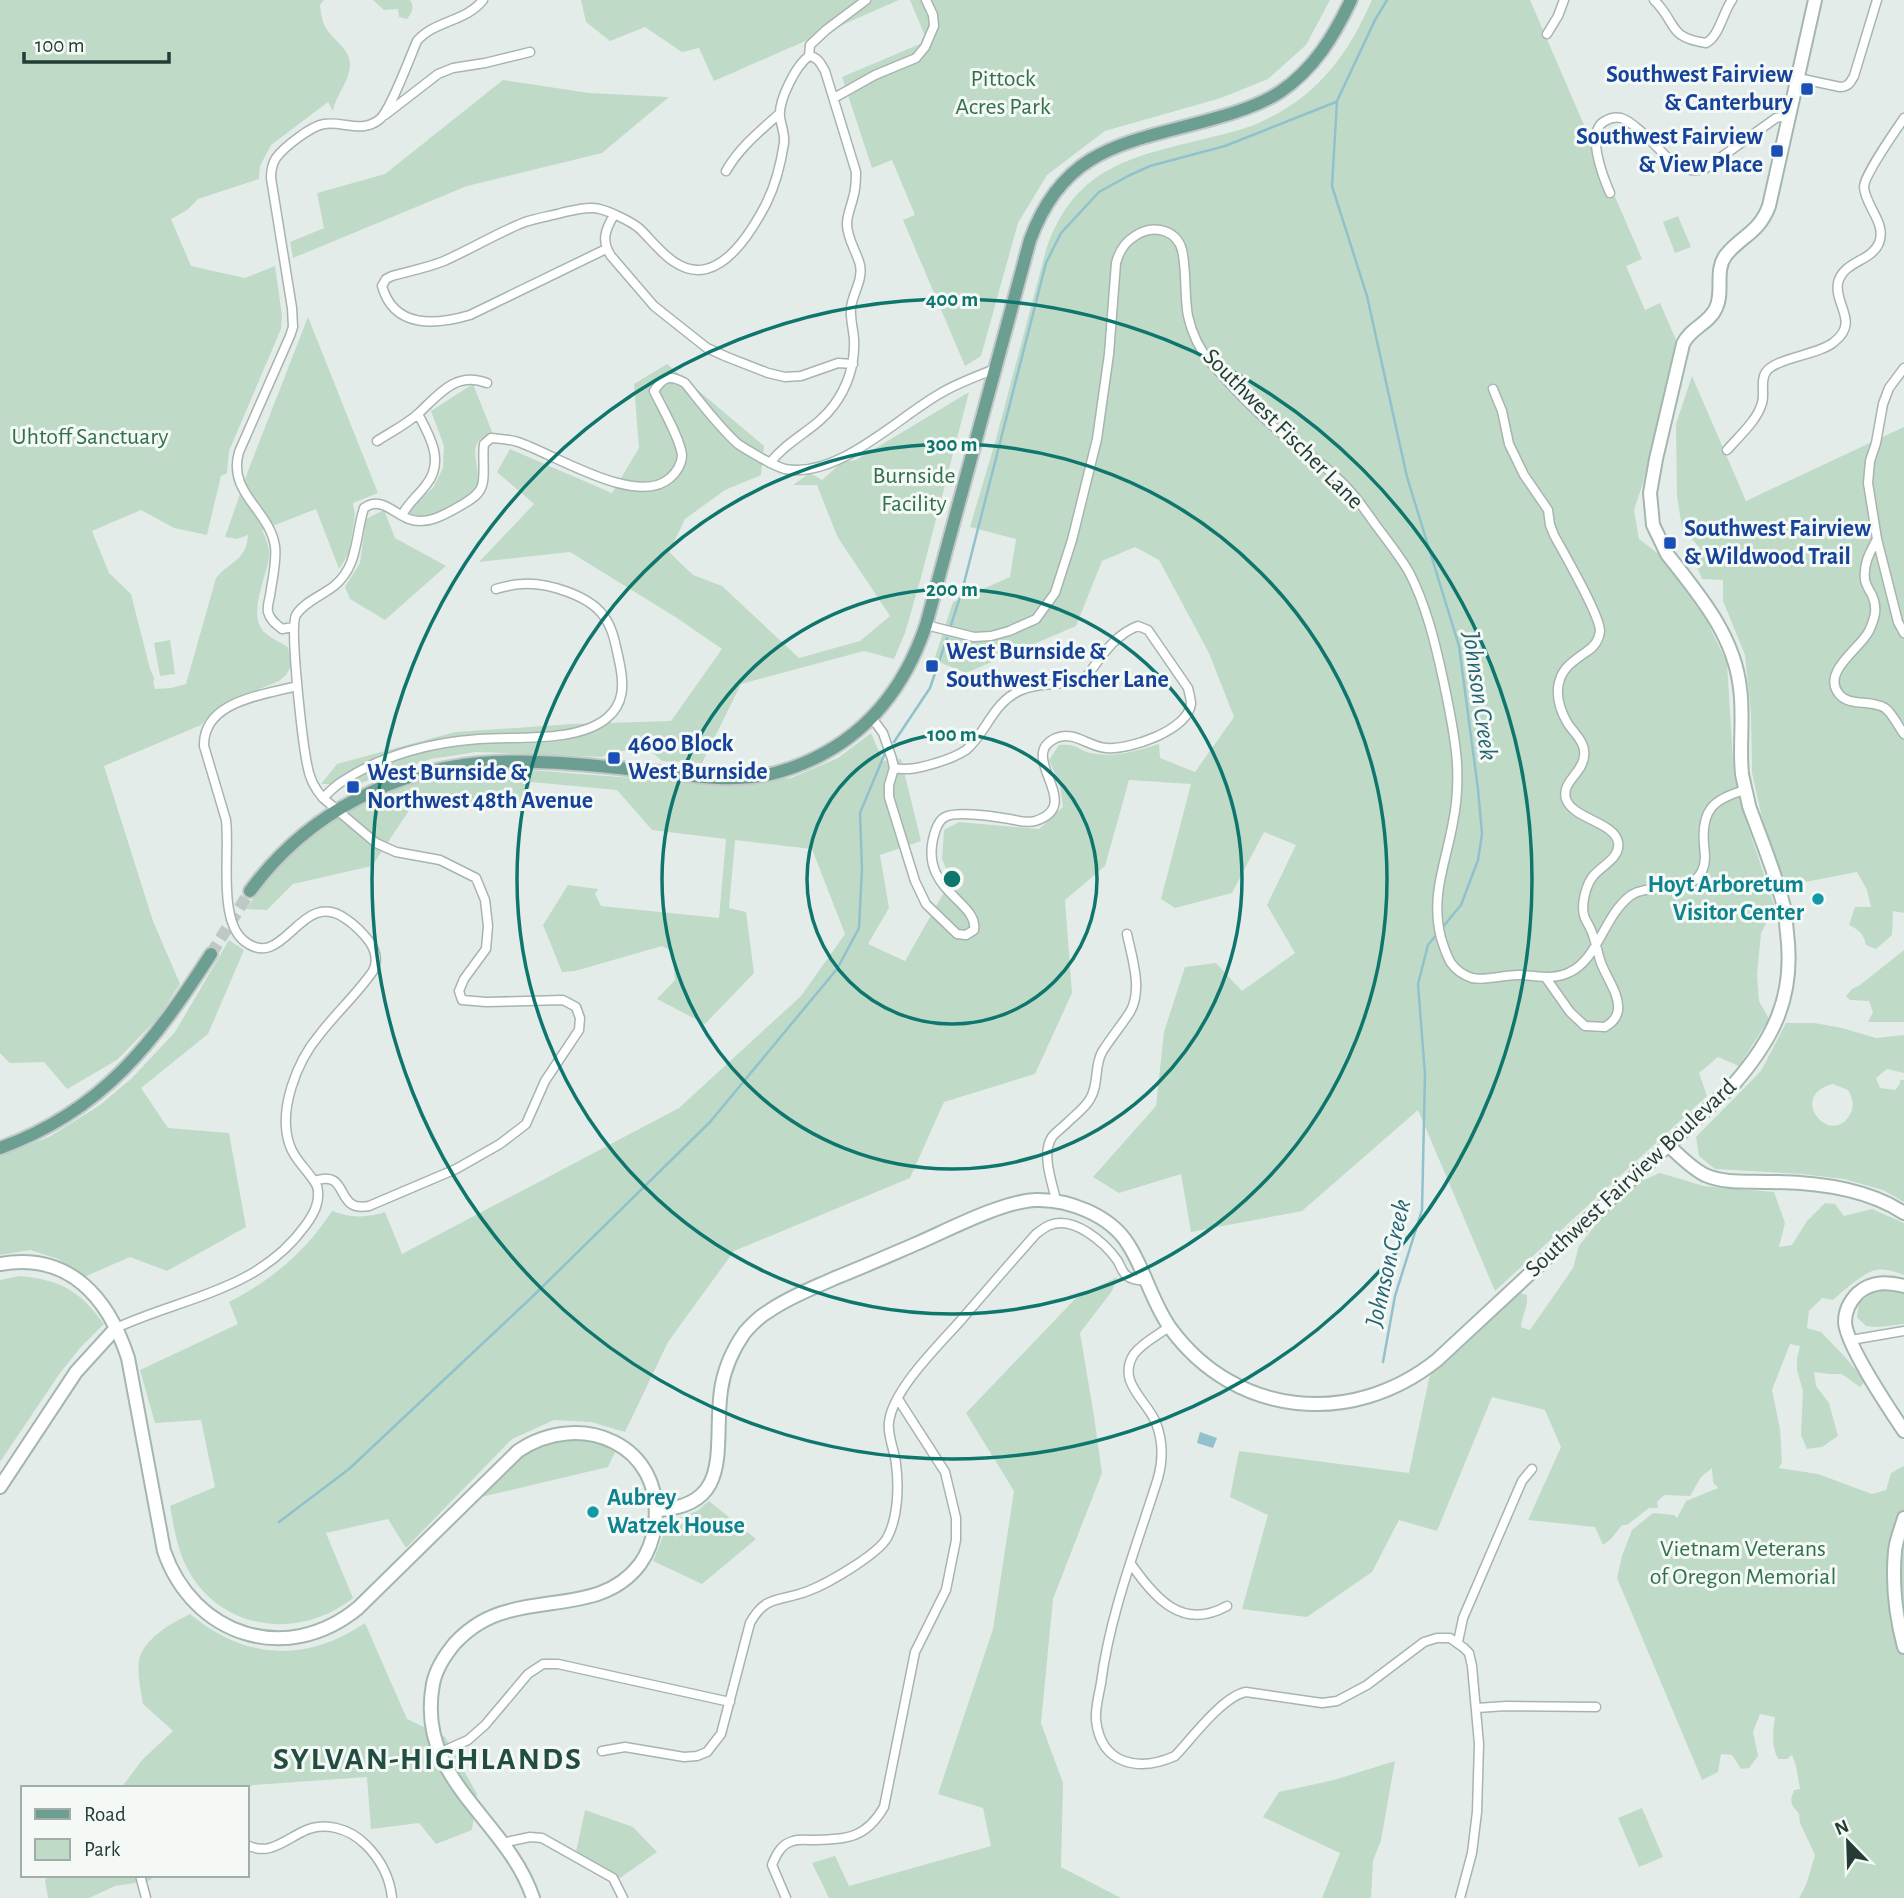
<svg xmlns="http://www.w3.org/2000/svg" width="1904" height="1898" font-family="'Alegreya Sans',sans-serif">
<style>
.green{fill:#bfdbc7;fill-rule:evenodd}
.water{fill:#91c1cc}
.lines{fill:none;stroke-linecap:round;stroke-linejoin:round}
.stream{stroke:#91c1cc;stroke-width:2.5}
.primary-tunnel{stroke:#bec9c5;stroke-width:12;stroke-dasharray:12 6;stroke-linecap:butt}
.street-casing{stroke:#a7b4b0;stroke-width:11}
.secondary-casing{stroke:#a3b7b0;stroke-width:16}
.primary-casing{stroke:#c2c8c7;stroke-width:16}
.street{stroke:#fff;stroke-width:8}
.secondary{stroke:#fff;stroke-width:12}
.primary{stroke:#6c9e92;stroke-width:12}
.ring{fill:none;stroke:#0f766e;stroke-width:3.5}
.transit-dot{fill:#1a4fb4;stroke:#f4f9f6;stroke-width:2.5}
.culture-dot{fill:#0f9aa8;stroke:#f4f9f6;stroke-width:2.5}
.labels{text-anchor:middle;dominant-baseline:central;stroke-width:6;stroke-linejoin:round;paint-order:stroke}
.transit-label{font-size:24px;font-weight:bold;fill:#164399;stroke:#f4f9f6;text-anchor:start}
.park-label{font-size:24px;fill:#32704c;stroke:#f4f9f6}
.street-label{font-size:24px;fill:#253c36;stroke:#f4f9f6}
.culture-label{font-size:24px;font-weight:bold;fill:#0d838f;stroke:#f4f9f6;text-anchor:end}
.water-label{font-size:26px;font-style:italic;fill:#246473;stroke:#f4f9f6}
.district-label{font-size:32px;font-weight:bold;letter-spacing:2px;fill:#224d43;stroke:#f4f9f6}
.centre{fill:#0f766e;stroke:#f4f9f6;stroke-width:3.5}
.ring-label{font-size:21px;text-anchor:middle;font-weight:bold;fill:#0f766e;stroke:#f4f9f6;stroke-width:6;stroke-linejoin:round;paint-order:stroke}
</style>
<rect width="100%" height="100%" fill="#e4ece9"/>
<path class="green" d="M0,0h324l-4,5c1,9 2,18 8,26 8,11 21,18 22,32 0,19 -14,31 -17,48l-5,-9 -57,43 -11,21 -1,13 -61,20 -11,11 -16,9 20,47 54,12 30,-12 7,50 -1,13 -52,122 -2,22 -6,3 -14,59 -33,-7 -33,-18 -49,21 17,42 22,21 19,75 5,11 -2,1 2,8 16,-1 15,-4 30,-106c14,-17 31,-18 32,-43l-11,4 -12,-2 23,-66 60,-154 70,176 -25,10 2,12 -6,38 -10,16 -23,-60 -54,21c4,9 8,17 7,27 -2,19 -22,58 -5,75 7,6 16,10 24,15l3,19 -5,9 -7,6 -37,15 -27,14 -14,15 -97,41 49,155 27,63 -22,34 -41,42 -50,29 -23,-27 -34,1 -10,-10z
M373,0h37c5,8 2,12 -3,19l-8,-2 -1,-8 -14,1z
M581,0h318l-185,81 -15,-33 -17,4 -37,-25 -35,14 -24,-19z
M910,0h420l-24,45 -38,34 -47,19 -116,33 -58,44 -29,48 -37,133 -16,10 -62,-146 12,-5 -23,-55 -20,8 -30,-91 85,-36z
M1372,0h158l112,259 -16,7 19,44 15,-7 16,37 -33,143 -9,27 5,29 21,16 47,66 20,42 7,113 13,48 28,83 -14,26 -4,41 2,27 10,18 -30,47 -21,-9 -19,16 8,23 -212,195 -77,-181 -116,101 -111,21 -10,-58 -62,19 -26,-16 63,-71 8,-74 21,-65 31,-4 26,28 53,-38 -28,-48 29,-60 -32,-13 -32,61 -57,15 -14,-9 30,-115 -62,-4 -24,86 -40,34 7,93 -37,81 -91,28 -34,76 -176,73 -66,91 -43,90 -34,-10 -37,-2 -42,19 -106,109 -18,-29 -62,14 27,65c-54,43 -133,33 -166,-30 -10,-19 -13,-41 -17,-62l45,-19 -14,-67 -46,3 -15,-53 98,-46 -9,-22c43,-22 77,-51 103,-91 18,7 35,7 53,1l17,42 277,-146 122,-112 44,-62 -33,-85 -77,-9 -6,68 17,4 8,61 -49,51 -48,-25 18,-19 -3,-29 -10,-5 -87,25 -13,1 -19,-47 25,-40 30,4 -3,5 6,12 118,12 7,-79 -74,-9 -35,-40 -86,-8 -5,19 -114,5 -40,60 -79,18 -26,26 -21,-1 30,-42 58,-51 53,-26 50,-15 93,-5 192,15 69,-7 47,-20 33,-25 12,28 18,-2 20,82 -41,14 9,53 -21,36 37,17 46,-81 -9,-21 2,-29 15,-8 80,7 24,-22 -3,-22 -11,-25 10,-15c21,-2 17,5 32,8 24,5 45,-2 68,-9l1,14 35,14 39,-55 -25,-64 -50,-93 -24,-13 -33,14 -26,65 -110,47 -32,-13 19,-58 57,-25 6,-38 -46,-12 26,-88 50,-189c29,-84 85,-93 162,-112 21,-5 42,-10 61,-20 52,-26 80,-66 103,-118z
M503,80l86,13 80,4 -67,56 -135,33 -174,72 -3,-16 34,-14 -7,-35 68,-19z
M1678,216l13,31 -16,6 -12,-31z
M667,364l97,82 -3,29 -36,15 -40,29 -16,33 24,23 29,11 77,72 61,-17 30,-25 -53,-80 -20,-51h-24l17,-12 12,7 20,-18 14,-2 113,-68 -49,189 -15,52 -11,26 -30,-8 -123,33 -39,79 -40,-2 -11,-10h-36l-13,6 -126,-5 -45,7 -73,25h-37l16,-20 118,-32 117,-8 99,-3 51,-72 -45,-31 -107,-66 -91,10 55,-58 -37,-32 13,-23 102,44 27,-45 -5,-64z
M1692,376l54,125 158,-74v486l-11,-2 -1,24 -16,14 -10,-4c-2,-11 -7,-15 -17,-20l6,-18h16l-4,-17 -10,-18 -52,10 -16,13 -27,-77 -10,-45 -1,-60 -6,-58 -22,-54v-21l-21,-1 -6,-15 4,-16 -18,-20 -5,-32 -1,-72z
M473,384l20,50c-31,6 -11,32 -16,50 -1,4 -3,7 -5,10 -7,7 -40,23 -49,23 -6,1 -12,0 -17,-1l11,-14 16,-14 10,-20 1,-22 -13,-35z
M384,510l11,28 51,28 -61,54 -35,-21 -5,-12 15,-24 6,-44z
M170,640l5,34 -15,2 -6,-33z
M229,940l15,10 -36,84 -67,54 27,40 61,5 17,94 -79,44 -37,-14 -46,20 -26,-18 -28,-9 -30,5v-99l49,-19 51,-32 32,-27 43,-46z
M1904,950v72h-36l5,-10 -4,-11 -19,-1 -4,-4 6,-7 8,-4z
M1786,1023h29l27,5 34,10 28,-3v38l-17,-4 -11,9 4,10 15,2 5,-6v-4h4v122l-21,-12 -39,-11 -43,-5 -86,-5 -16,-13 -3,-19 65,-66zM1833,1084l15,6c5,8 7,18 1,26 -20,31 -62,-21 -16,-32z
M1660,1173l44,13 70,6 11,31 -6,24 13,-2 15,-24 18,-18 10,1 9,12 28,-7 32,14v52c-8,-3 -19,-7 -28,-5 -12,2 -34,22 -43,30l-11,-2 -13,13 -2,17 14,4 24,25 20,24 -5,6 -18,-13h-13l-15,-2 2,14 13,17 9,33 -16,11 -15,2 -6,-14 2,-44 -6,-21v-12l3,-12 -10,-2 -18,46 8,39 2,33 -3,6 39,6 54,20 14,-4 5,-17 13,-7v432h-105l7,-13 9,-30 -15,-32 -1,-9 -7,-9 -1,-6 3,-9 6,-1 -4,-23 -4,-11 -5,4h-9c-7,-15 -5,-26 -3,-42l-15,-3 -7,18 5,24 -9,12 -8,1 -9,-14 -11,-1 -3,18 -16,8 -85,-202 5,-22 10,-26 21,-17 21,2 3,3 9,-17 32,-13 -5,-6 -1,-14 -11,9 -11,19 -26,-1 -7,7 1,6h-9l-22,17h-5l-11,14 -8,6 -8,-18 -67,-7 33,-73 -16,-37 -53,-13 -55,134 -38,-11 -27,52 -65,45 -65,-8 26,-94 -38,-18 9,-46 170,22 20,-94 8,-19 62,-59 22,-8 6,2c1,13 -5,20 -6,32l9,3 43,-62 6,-22 18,-23 44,-42z
M19,1276c42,4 60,14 85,48l-24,24 -20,25 -60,89v-182z
M1117,1277l-5,14 -32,42 14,83 8,57 -49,126 -12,124 22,60 -2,84 60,31h-292l-17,-35 23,-7 14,30 142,-40 -8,-38 -45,-14 55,-165 21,-138 -48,-78 109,-114z
M1897,1289l7,2v33l-26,3 -12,-1 -9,-9 2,-14 14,-11z
M588,1438l29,10 -9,19 -131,31 45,-43 30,-15z
M709,1501l47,38 -54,45 -49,-23 15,-37 8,-5 21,-8z
M190,1614c55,46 116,49 175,9l42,96 38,18 32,57 -5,36 -36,14 -17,-21 -48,6 -4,-52 -114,8 -6,3h-126l21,-28 31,-29 -30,-27c-2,-13 -6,-30 -4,-44 5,-22 33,-37 51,-46z
M1395,1761l-14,79 -8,21 -2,37h-49l18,-45 -77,-36 16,-25 55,-12z
M1642,1808l21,49 -24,10 -21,-49z
M585,1810l48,17 24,25 -37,26 -12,-9 -32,-17z
M49,1875h109l-10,6 -33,5 -26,12h-41l-3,-18z"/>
<path class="water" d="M1200,1432l17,6 -4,10 -16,-5z"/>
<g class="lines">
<path class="stream" d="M1387,0l-12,20 -38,81 -5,85 35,110 40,181 52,169 19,143 4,45 -4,26 -17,45 -20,24
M950,628l12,-37 84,-328 15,-30 38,-41 29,-16 22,-10 75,-20 111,-44
M894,742l36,-54 17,-50
M1383,1362l12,-66 27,-86 3,-136 -7,-90 10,-39 9,-11
M279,1522l70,-53 182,-171 179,-176 127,-153 22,-41 3,-59 -2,-56 25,-60"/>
<path class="primary-tunnel" d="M211,954l39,-63"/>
<g class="street-casing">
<path id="street" d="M1654,0c24,23 12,37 52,43 13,-6 17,-31 26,-43
M1547,34l11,-18 6,-16
M809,56l1,-11 16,-15 40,-30
M1798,78l42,9c8,0 10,-4 14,-11l23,-76
M834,98l41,-23 41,-17 9,-11 9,-21 -1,-11 -7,-15
M385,115l53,-41 15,-6 32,-5 45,-11
M726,171c13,-23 34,-40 53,-57
M1610,193c-7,-16 -25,-62 -5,-72 5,-3 11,-4 16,-3 13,3 40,34 51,44 11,7 20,11 34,6l70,-50 13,-3
M614,215c-9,15 -13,26 -3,41l43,50 53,42 20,9 41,16 17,4 16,-1 37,-13 15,1
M606,249l-136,66c-34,10 -76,14 -88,-29l4,-7 6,-3c17,-5 35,-8 52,-15 27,-12 53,-28 81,-39 12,-4 25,-6 36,-9 10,-2 22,-6 32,-5 11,0 40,14 48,22 16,16 37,46 65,39 26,-6 48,-42 60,-65 9,-18 15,-41 18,-61 1,-9 -3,-18 -4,-26 -2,-16 16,-52 29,-61
M1904,368l-15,20 -6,16 -7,39 -6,18 -2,22 9,56 21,83 6,11
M1493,389l9,22 7,33 15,31 24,35 2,15 4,10c9,17 46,80 46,96 -1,10 -6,16 -14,21 -14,10 -26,17 -28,36 -1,12 4,26 10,36 7,10 18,19 16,32 -1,17 -23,26 -18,43 7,20 48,23 52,43 3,15 -15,23 -24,33 -8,9 -13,29 -10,40 1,5 5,10 7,15 4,9 6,20 9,30 5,16 20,34 18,50 -1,8 -6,13 -13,17l-20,-1 -15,-14 -24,-34
M377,441c14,-9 30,-17 42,-28 20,-19 37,-42 68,-30
M1727,450c12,-14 30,-29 35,-47 3,-9 -2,-23 4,-31 9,-14 53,-17 68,-30 26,-20 0,-37 4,-59 5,-22 33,-21 41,-40 8,-20 -14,-37 -15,-56 0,-12 32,-57 40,-69
M770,463c18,-24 47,-34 64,-58 14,-19 21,-42 20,-66 -1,-11 -4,-21 -3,-32 2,-14 12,-27 9,-42 -3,-13 -13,-26 -13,-41 0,-9 4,-17 6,-26 3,-9 3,-17 3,-26l-31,-101c-4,-7 -7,-14 -16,-15
M402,515c7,-13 16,-19 24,-30 19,-23 4,-49 -8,-71
M1877,539c-7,13 -14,25 -12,41 1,5 4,10 7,15 6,13 3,23 -3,36 -9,18 -48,41 -30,63 10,13 32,5 46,14 8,6 13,18 19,26
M926,625l48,12 17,-1 18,-5 27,-12 19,-26 17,-53 25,-101 12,-85 7,-91c4,-15 11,-23 24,-30 16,-8 37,-2 42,17 5,22 2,45 6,66 4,18 11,33 23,47 21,24 45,49 70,70 18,15 39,28 56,45 15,13 26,29 38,46 11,15 24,31 34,48 17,33 26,70 34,107 6,28 12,55 14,84 1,20 0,40 -4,59 -7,41 -23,73 -12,116 3,9 5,17 10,25 5,7 12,12 21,15 14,3 31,-3 46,-3 18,0 34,6 52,-3 28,-13 34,-56 60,-76 20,-15 59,2 72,-25 4,-8 3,-17 2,-26 -3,-35 9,-46 41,-55
M293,627l-11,2c-6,-5 -12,-9 -14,-17 -1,-5 1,-12 2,-16 2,-16 7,-34 5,-50 -6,-37 -48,-53 -36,-94l51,-116 3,-9 -1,-19 -21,-130c0,-7 1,-14 5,-20 8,-11 35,-32 48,-34 20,-3 38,10 56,-5 11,-10 30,-62 37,-78 18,-21 49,-19 66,-41
M872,718l11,15 9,26 2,9 -5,17v12l26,84 11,23 31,30 9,1 8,-5c5,-30 -60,-40 -38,-101 2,-5 5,-10 9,-12 10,-6 46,-1 58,1 11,1 21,6 32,3 52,-16 -20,-65 21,-83 17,-8 33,9 50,10 23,2 81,-17 85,-44 0,-5 -2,-11 -3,-16l-40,-58 -10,-4c-23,8 -37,31 -51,50 -21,13 -46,4 -68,15 -27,13 -32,41 -53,59 -9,6 -20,10 -30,13 -14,4 -27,8 -42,5
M323,798c6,-6 13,-13 20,-17 39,-26 90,-39 136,-42 38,-3 98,4 128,-21 17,-14 17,-33 13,-53 -4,-17 -6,-36 -17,-50 -15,-20 -57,-33 -81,-31 -9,0 -18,3 -26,5
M314,1181c37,-13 19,32 55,25l87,-37 44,-25 26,-20 19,-43 34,-51 1,-12 -4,-11 -13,-7 -77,2 -24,-2 -3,-9 5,-12 22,-30 2,-23 -3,-26 -9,-22 -36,-18 -44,-8 -20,-9 -53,-45c-9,-10 -14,-21 -16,-34 -4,-20 -18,-136 -11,-149 8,-13 27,-20 38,-29 25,-20 21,-51 30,-78 17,-12 29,5 45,11 17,7 37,-5 51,-13 8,-5 18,-10 21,-18 5,-9 1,-31 3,-44l7,-6c9,1 18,1 27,4 34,11 119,66 152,36 6,-5 12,-14 12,-23 -2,-17 -20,-47 -28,-64 9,-14 16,-17 31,-8 17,21 33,43 53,61 7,5 15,9 23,14 8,4 16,9 24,11 53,10 113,-52 156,-76 17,-10 36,-17 54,-24
M1056,1200c-4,-18 -15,-46 -4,-63 4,-5 11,-10 16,-15 7,-7 17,-14 22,-23 9,-14 4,-33 12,-47 8,-13 19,-26 28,-40 13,-22 2,-54 -3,-78
M1169,1327c-11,8 -27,16 -35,27 -18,28 13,46 22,69 7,18 7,37 2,55 -21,67 -48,135 -57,205 -2,12 -6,25 -5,37 5,45 43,52 79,36 17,-18 48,-60 71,-64l76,11 15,-2 30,-16 57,-43 13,-4h13l14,10 5,5 3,13 7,78 -2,68 -5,41 -12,45
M116,1328c67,-31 142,-37 189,-102 9,-12 16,-25 12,-40 -7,-14 -22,-25 -27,-40 -13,-35 7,-85 30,-112 17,-22 37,-40 53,-63 5,-10 3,-20 -4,-30 -7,-9 -14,-16 -23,-22 -46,-33 -62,56 -103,21 -25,-22 -13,-89 -17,-120l-22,-74c-1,-45 59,-51 93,-60
M1851,1340l53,-9
M1131,1564c24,34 51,67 96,42
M1458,1642l5,-24 59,-137 10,-12
M1477,1708l29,-2 90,1
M602,1751l23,-4 59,10 13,-1 10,-4 14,-18 29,-111c16,-29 30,-21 58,-32 19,-7 69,-36 79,-53 11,-20 12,-51 9,-74 -1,-13 -9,-28 -7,-42 4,-33 51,-78 73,-103 25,-29 49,-57 74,-85 4,-3 9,-7 14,-9 24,-9 54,17 67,35 3,4 4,10 8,14 5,6 14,6 21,7
M439,1753l29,-13 17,-15 43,-51 15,-10h15l172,38
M502,1843l28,-6 12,1 71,40 10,20
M247,1845c21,11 37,-4 55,-13 22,-12 48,-3 64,13 14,14 24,33 26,53
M140,1875l6,23
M786,1898l-14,-33c4,-10 9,-21 21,-24 6,-2 15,-1 22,-1 33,-1 51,-2 69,-33l31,-155 31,-62 10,-50v-22l-11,-46 -47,-73"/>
</g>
<g class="secondary-casing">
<path id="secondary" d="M1668,1145c11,10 23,23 37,30 21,9 43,6 64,7 45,0 97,6 135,31
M0,1264c69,-12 108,33 128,94l36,193c29,84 122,116 194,57l160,-157c62,-42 147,-7 137,74 -2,14 -7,28 -15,39 -32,43 -86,34 -131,47 -21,5 -39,16 -54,32 -10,12 -19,25 -22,41 -18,96 74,135 100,214
M1904,1286c-16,-4 -32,-5 -46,7 -8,8 -13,17 -13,29 1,23 45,88 59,109
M0,1487l76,-115 40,-44
M657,1510c78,-4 56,-65 64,-120 3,-21 12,-41 24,-58 7,-8 15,-16 24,-21 20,-14 44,-23 66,-33 28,-11 55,-23 83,-35 32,-14 85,-42 118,-43 32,-1 74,15 92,44 17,26 24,59 43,85 65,88 181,99 266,31l297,-276c40,-46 61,-88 53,-151 -1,-8 -1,-18 -3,-26 -9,-35 -23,-68 -35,-101 -2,-11 -5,-21 -7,-32 -3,-28 2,-57 -2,-86 -6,-53 -41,-93 -73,-134l-14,-29 -3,-32 6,-34 27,-115c7,-16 26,-20 33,-36 8,-16 -2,-38 10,-53 15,-19 33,-22 43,-49l46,-206
M1904,1518c-3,11 -8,22 -9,33 -3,32 1,66 9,96"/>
</g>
<g class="primary-casing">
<path id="primary" d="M250,891c58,-79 147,-124 244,-129 56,-3 119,6 175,11 22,3 45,6 68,5 23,0 46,-6 67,-15 62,-26 101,-76 122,-138l104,-385c35,-96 100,-97 186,-122 22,-6 44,-13 64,-26 34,-23 54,-56 71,-92
M0,1148c103,-37 154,-106 211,-194"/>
</g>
<use href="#street" class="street"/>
<use href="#secondary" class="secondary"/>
<use href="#primary" class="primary"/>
</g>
<g class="ring">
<circle cx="952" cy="879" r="145"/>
<circle cx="952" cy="879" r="290"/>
<circle cx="952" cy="879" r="435"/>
<circle cx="952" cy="879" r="580"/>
</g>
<g class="transit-dot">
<rect x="1800" y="82" width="14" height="14" rx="3.5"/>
<rect x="1770" y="144" width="14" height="14" rx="3.5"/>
<rect x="1663" y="536" width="14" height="14" rx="3.5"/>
<rect x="925" y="659" width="14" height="14" rx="3.5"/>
<rect x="607" y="751" width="14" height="14" rx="3.5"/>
<rect x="346" y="780" width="14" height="14" rx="3.5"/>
</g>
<g class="culture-dot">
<circle cx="1818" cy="899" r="7"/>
<circle cx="593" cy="1512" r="7"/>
</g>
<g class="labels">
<g class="transit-label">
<text x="1793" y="75" text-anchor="end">Southwest Fairview<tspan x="1793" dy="28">&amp; Canterbury</tspan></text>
<text x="1763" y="137" text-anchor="end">Southwest Fairview<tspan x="1763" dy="28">&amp; View Place</tspan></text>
<text x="1684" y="529">Southwest Fairview<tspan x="1684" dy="28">&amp; Wildwood Trail</tspan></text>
<text x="946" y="652">West Burnside &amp;<tspan x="946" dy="28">Southwest Fischer Lane</tspan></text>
<text x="628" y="744">4600 Block<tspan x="628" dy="28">West Burnside</tspan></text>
<text x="367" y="773">West Burnside &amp;<tspan x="367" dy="28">Northwest 48th Avenue</tspan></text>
</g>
<g class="park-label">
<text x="1003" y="79">Pittock<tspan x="1003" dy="28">Acres Park</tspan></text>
<text x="90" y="437">Uhtoff Sanctuary</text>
<text x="914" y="476">Burnside<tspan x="914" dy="28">Facility</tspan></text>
<text x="1743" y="1549">Vietnam Veterans<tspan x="1743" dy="28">of Oregon Memorial</tspan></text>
</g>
<g class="street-label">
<text transform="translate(1283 429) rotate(45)">Southwest Fischer Lane</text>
<text transform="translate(1631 1178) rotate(-43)">Southwest Fairview Boulevard</text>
</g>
<g class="culture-label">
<text x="1804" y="885">Hoyt Arboretum<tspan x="1804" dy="28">Visitor Center</tspan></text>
<text x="607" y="1498" text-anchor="start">Aubrey<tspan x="607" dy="28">Watzek House</tspan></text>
</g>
<g class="water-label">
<text transform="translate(1480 696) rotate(82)">Johnson Creek</text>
<text transform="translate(1388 1263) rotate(-77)">Johnson Creek</text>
</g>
<g class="district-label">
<text x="428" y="1759">SYLVAN-HIGHLANDS</text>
</g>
</g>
<circle cx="952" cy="879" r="10" class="centre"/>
<g class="ring-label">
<text x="952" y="306">400 m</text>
<text x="952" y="451">300 m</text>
<text x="952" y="596">200 m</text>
<text x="952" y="741">100 m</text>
</g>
<rect x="21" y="1786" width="228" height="91" fill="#f4f9f6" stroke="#a1ada9" stroke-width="2"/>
<rect x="35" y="1809" width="35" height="10" fill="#6c9e92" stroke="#a1ada9" stroke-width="2"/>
<text x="84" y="1821" font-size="21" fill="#253c36">Road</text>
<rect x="35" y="1839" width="35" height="21" fill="#bfdbc7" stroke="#a1ada9" stroke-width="2"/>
<text x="84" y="1856" font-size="21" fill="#253c36">Park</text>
<g transform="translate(1848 1842) rotate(337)" stroke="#f4f9f6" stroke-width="5" paint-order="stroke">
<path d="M0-5L12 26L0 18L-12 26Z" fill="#253c36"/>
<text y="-10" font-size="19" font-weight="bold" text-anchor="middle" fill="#253c36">N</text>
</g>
<path d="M24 52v10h145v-10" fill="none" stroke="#253c36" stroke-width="3.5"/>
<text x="35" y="52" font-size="21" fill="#253c36" stroke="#f4f9f6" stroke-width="5" paint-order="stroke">100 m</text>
</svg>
